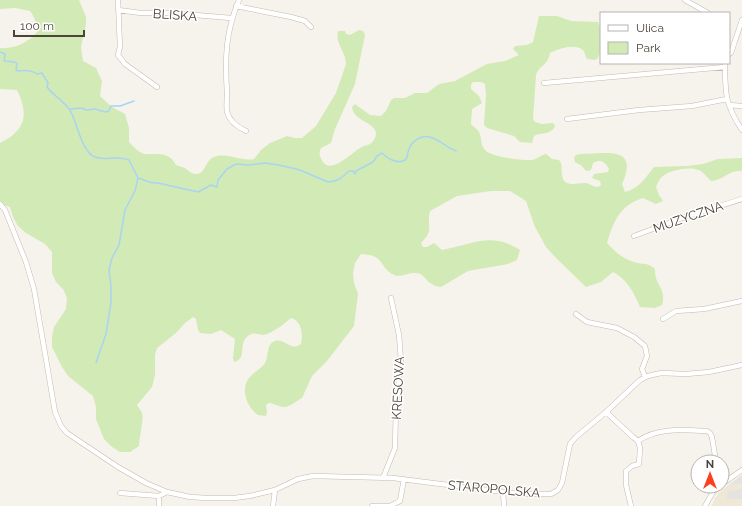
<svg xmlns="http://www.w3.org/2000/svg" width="742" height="506" font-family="Raleway,sans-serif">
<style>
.education{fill:#efe8d6}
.green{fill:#d2eab5}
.parking{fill:#e5e3e0}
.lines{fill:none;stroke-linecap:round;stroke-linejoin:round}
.stream{stroke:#a9d4f2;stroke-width:1.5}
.minor-casing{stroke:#c2bbae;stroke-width:5.5}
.minor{stroke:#fff;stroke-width:4.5}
.labels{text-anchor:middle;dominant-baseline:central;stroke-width:3;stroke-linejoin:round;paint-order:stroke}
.street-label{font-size:13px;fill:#4b4439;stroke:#fff}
</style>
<rect width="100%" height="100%" fill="#f6f3ec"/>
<path class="education" d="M742,475v31h-30l3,-8 7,-8z"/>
<path class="green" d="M0,0h79l7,17v7l-5,23 2,14 13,7 6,13 -2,15 12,11 13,7 4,14v14c4,4 8,9 13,11 3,2 2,1 6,1 13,0 22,-1 28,11 2,1 4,1 6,2 5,1 8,7 14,7 10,0 9,-14 18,-17 13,-5 27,5 40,2l7,-9 9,-7 17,-7 8,2h7l14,-12 20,-33 10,-29c0,-12 -11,-20 -8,-33h7l1,3 4,1 9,-5 4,1 2,4 -10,49 -20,45 -4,14 -10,5c-2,5 -2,7 1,12 8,17 31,-9 40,-13 4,-2 9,-2 11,-6 2,-2 3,-5 3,-8 -2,-12 -22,-11 -24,-26l3,-3 15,11 11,1 5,-5 5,-11 3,-2h11l10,-5h12l12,-9 16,-3 32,-17 18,-3 14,-6 -6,-6 2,-3 12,-1 6,-3 6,-26h18l14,5 27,1c5,11 5,25 0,36l-3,2 -8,-1c-2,-3 -2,-7 -4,-9 -9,-7 -24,-1 -33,3 -3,14 -10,11 -14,22l-3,44 2,3 7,2 11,-1 2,3c-4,9 -13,6 -21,10l-2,7 -12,-1 -6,-6 -27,-8 -3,-3 2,-30 -1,-11 -4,-2h-8l-2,3v4l8,7 3,7 -10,6 -1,15c2,3 7,5 8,8 3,6 1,12 6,18 6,7 38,11 47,10 6,-1 8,-5 14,-6l6,5 7,1c4,4 2,10 3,15 2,14 16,7 24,8 4,1 7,4 12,4l3,-2 -1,-4 -8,-3 2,-4 14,-2 1,-3c-4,-8 -9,-10 -16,-6l-2,7 -4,1 -3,-2 -2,-3 -7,-4 -1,-4 2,-3 4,-1c25,0 60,-9 42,30l3,8c15,-4 20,-14 29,-25l33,-1 16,-2 15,-5 24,-1v13c-15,-1 -17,9 -31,10 -4,-4 -8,-9 -12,-11 -10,-4 -29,0 -36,6 -4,3 -5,7 -7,11l3,8 4,6 -7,3 -13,-6c-24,8 -29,23 -36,45 7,8 16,16 27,19 10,3 13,0 21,7 -1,17 12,18 7,36l-7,3 -15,-1c-6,-14 -13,-28 -27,-35l-12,10 -15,5 -30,-29 -10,-11 -11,-20 -9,-26 -16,-10h-19l-34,5 -27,15c-4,16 5,18 -9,32l2,4h4l7,-4 8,7c30,-5 48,-19 78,0l-3,10 -9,4 -40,7 -27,16c-3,-1 -7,-1 -9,-3 -7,-3 -7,-11 -17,-11 -7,-1 -14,5 -21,2 -16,-8 -8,-20 -33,-21l-6,9 -2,10 1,10 4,11 -4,32 -27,35 -15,15 -10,22c-8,4 -14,12 -23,8 -4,-1 -6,-3 -10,-3l-3,2 1,7 -1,4 -8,-1c-11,-7 -18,-26 -9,-37 5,-6 13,-10 16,-15 4,-7 1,-19 10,-22 10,-3 16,11 26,3 2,-9 1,-23 -10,-26 -7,6 -16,13 -24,16 -9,3 -13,-5 -21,4 -7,7 1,21 -12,24l-1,-4 2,-19 -14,-9 -10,4 -11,-1 -2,-3 -2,-11 -3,-2 -9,7 -8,9 -19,15 -2,7v20l-3,12 -15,18c1,2 4,5 5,8 2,6 -3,25 -3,33l-9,6h-10l-8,-5 -8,-8 -8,-20v-12l-3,-11 -25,-20 -6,-9 -10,-20v-10l2,-10 12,-18 1,-11 -4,-9 -7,-7 -4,-9v-21l-7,-8 -19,-11 -8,-7 -5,-9 -3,-10 -10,-3v-61c26,-13 29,-28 17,-53l-17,-1v-41c14,1 28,-5 37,-16 0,-8 -2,-14 -7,-21l-15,-3 -15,1z"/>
<path class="parking" d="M742,475v8l-13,2 4,-3z
M742,489v10h-15v-8z"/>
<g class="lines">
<path class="stream" d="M0,52l5,2 -1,7 11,1 2,2 -1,6 2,1c7,-1 13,-1 19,3l5,-1 6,10 -1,4c7,10 20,15 25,27 5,11 11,39 23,43 10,4 22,-2 34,3l9,18 -3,13 -10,19 -6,35 -7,13 -3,12 2,16v17l-5,31 -10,29
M70,109l12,-1 4,2 9,-1 10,3 4,-1 2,-5h9l14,-5
M138,178c9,2 10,6 20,5l40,9 13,-7 6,2 1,-7 9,-11 9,-5 12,1 17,-2 14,2 21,5 28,12c9,0 15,-5 21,-11h4l2,3 1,-3 17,-9 4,-6 5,-3c6,6 18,13 25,5 0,-1 1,-5 1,-6 2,-7 7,-13 14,-15 12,-3 23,10 34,14"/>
<g class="minor-casing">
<path id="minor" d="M118,0l2,47 -2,8 7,9 32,23
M239,0c-14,33 -14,59 -12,94 0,5 -1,13 0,18 3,10 10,15 19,19
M685,0l23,13
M236,6l55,11 14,4 6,6
M118,10l23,3h30l60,5
M729,54l2,-1 11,-33
M725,63c0,29 0,42 17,67
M544,83l181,-16
M729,105l13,1
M567,119l72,-9 53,-4 35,-7
M0,204l5,6 21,52 8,27 21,123 6,14 6,7 51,34 28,16 21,9 23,5 17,1h27l16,-2 25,-6 23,-11 15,-3 80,2 127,16h31l7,-4 4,-7 8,-39 6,-7 30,-25 34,-32 8,-4 13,-3 25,1 23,-2 33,-7
M634,236l54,-20 54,-17
M576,314l11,8 30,6 17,9 11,9 2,10 -5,13 3,8
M663,319l13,-8 28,-2 38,-8
M606,412l27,25 5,4
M638,441c20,-14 46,-11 69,-10l3,2 2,4 4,25
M722,475l4,5
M383,478l12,-30 1,-42 5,-45 -2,-26 -8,-37
M722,484l20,-14
M503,492l1,14
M120,493l39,3 8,-4
M159,506v-10
M273,506l2,-16
M372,506h18l10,-5 4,-22
M631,506l-5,-21v-14l6,-5 7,-2 1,-16 -2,-7
M705,506l8,-14 6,-6"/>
</g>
<use href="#minor" class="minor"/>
</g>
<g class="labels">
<g class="street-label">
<text transform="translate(175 15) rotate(4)">BLISKA</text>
<text transform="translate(688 217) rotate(-19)">MUZYCZNA</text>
<text transform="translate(398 388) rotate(-87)">KRESOWA</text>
<text transform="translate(494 489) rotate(5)">STAROPOLSKA</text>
</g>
</g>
<rect x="600" y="12" width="130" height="52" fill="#ffffff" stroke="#b7b4b0"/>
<rect x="608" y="25" width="20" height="6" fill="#ffffff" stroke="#b7b4b0"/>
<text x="636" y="32" font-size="12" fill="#4b4439">Ulica</text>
<rect x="608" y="42" width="20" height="12" fill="#d2eab5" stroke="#b7b4b0"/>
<text x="636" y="52" font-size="12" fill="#4b4439">Park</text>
<g transform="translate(710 474)"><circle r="19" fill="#ffffff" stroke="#b7b4b0"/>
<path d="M0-3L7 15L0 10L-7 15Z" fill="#fc3f1d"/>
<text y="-6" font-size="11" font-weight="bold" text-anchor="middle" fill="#4b4439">N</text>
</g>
<path d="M14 30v6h70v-6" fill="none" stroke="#4b4439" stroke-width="2"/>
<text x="20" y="30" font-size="12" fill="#4b4439" stroke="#ffffff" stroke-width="3" paint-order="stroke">100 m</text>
</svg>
